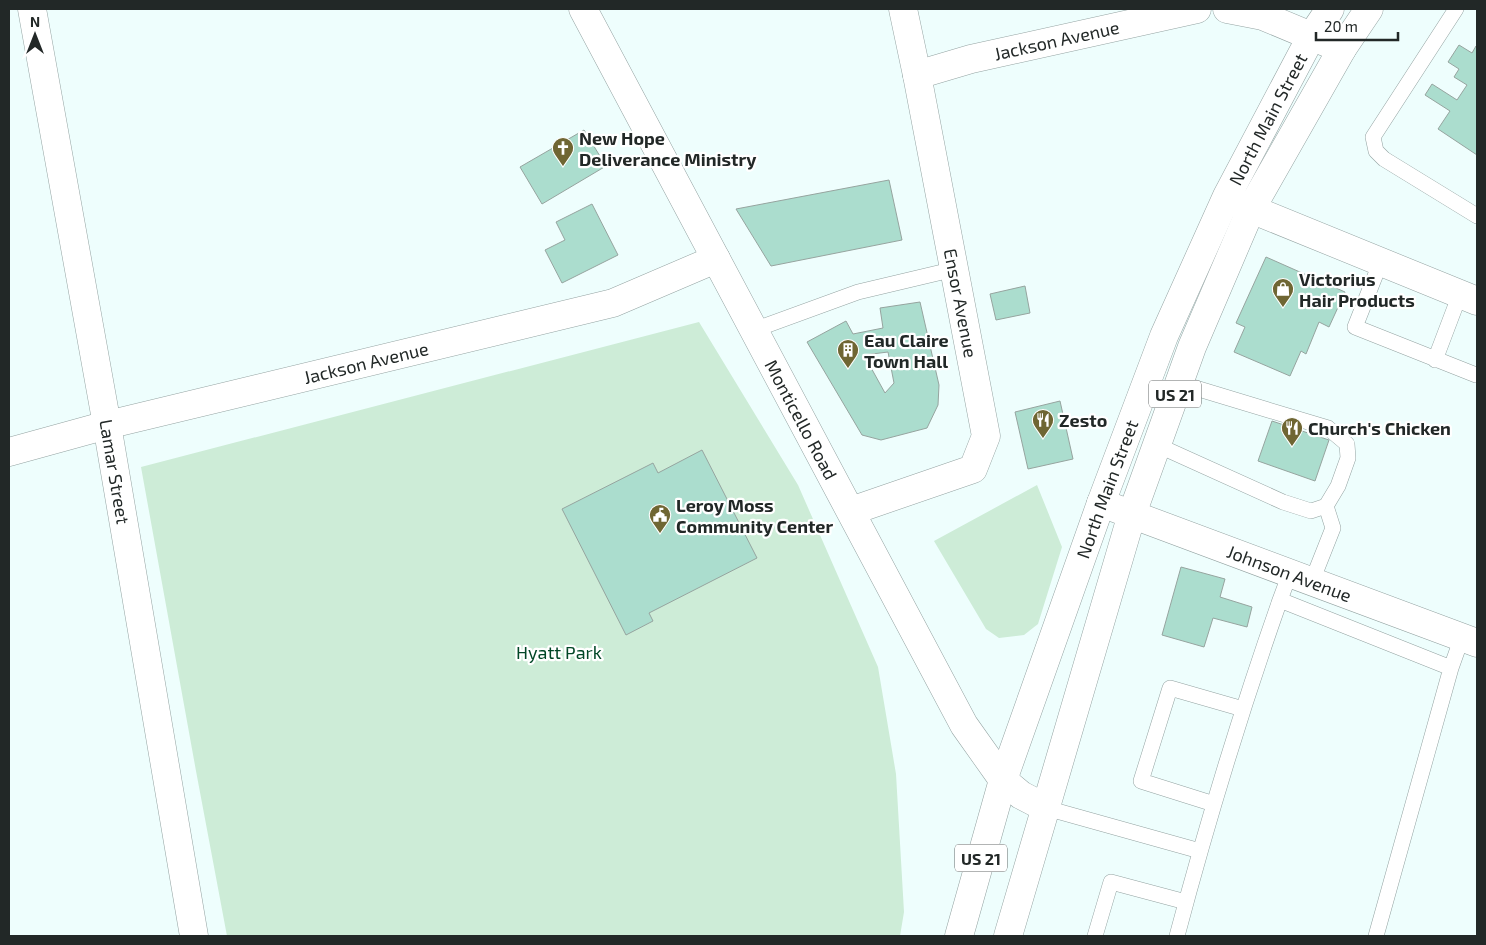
<svg xmlns="http://www.w3.org/2000/svg" width="1486" height="945" font-family="'Exo 2',sans-serif">
<style>
.green{fill:#cdecd7}
.building{fill:#abddce;stroke:#96a49f;fill-rule:evenodd}
.lines{fill:none;stroke-linecap:round;stroke-linejoin:round}
.lane-casing{stroke:#94a3a2;stroke-width:16}
.street-casing{stroke:#94a3a2;stroke-width:29}
.secondary-casing{stroke:#94a3a2;stroke-width:29}
.primary-casing{stroke:#94a3a2;stroke-width:29}
.lane{stroke:#fff;stroke-width:15}
.street{stroke:#fff;stroke-width:28}
.secondary{stroke:#fff;stroke-width:28}
.primary{stroke:#fff;stroke-width:28}
.labels{text-anchor:middle;dominant-baseline:central;stroke-width:4.5;stroke-linejoin:round;paint-order:stroke}
.shield{fill:#fff;stroke:#646868;stroke-width:1}
.shield-label{font-size:16px;font-weight:bold;fill:#222827}
.street-label{font-size:18px;fill:#222827;stroke:#fff}
.poi-label{font-size:18px;font-weight:bold;fill:#222827;stroke:#fff;text-anchor:start}
.park-label{font-size:18px;fill:#004626;stroke:#fff}
</style>
<rect width="100%" height="100%" fill="#eefefd"/>
<path class="green" d="M699,322l99,163 80,182 18,107 8,138 -4,24h-673l-31,-165 -55,-304z
M1037,485l25,62 -24,77 -14,11 -25,3 -13,-9 -52,-88z"/>
<path class="building" d="M1459,45l13,8 4,-7 1,1v108l-39,-26 12,-18 -25,-16 7,-11 25,16 10,-15 -13,-8 5,-8 -11,-7z
M584,130l22,36 -64,38 -22,-37z
M889,180l13,60 -131,26 -35,-57z
M592,204l26,51 -56,28 -17,-33 20,-10 -9,-18z
M1266,257l79,35 -16,35 -10,-5 -13,32 -5,-3 -11,25 -56,-24 11,-25 -9,-4z
M1025,286l5,27 -34,7 -6,-26z
M920,302l19,83 -1,20 -11,23 -46,12 -19,-5 -55,-93 39,-21 7,13 30,-6 -3,-20zM888,352l6,31 -9,10 -21,-38z
M1060,401l13,58 -45,10 -13,-57z
M1272,421l57,19 -14,41 -57,-20z
M702,450l55,108 -108,55 4,8 -27,14 -64,-126 91,-46 5,10z
M1181,567l44,12 -5,18 32,10 -5,20 -34,-9 -9,29 -42,-12z"/>
<g class="lines">
<g class="lane-casing">
<path id="lane" d="M1456,9l-83,128 3,14 8,8 93,57
M1381,261l-26,66 121,48
M754,330l104,-38 97,-23
M1435,360l25,-66
M1157,445l126,57 28,9 15,-5 12,-20 10,-28 -1,-14 -19,-16 -149,-45
M1290,573l-10,27 171,68 11,-31
M1312,581l21,-53 -7,-22
M1214,804l-73,-23 29,-93 73,21
M1046,808l154,43
M1095,936l16,-54 75,20
M1177,936c30,-113 64,-225 103,-336
M1376,936l75,-268"/>
</g>
<g class="street-casing">
<g id="street">
<path id="s1" d="M32,9l75,416 87,511"/>
<path d="M1227,9l36,7 79,33"/>
<path id="s2" d="M917,75l54,-16 226,-50"/>
<path d="M1230,198l21,11 226,92"/>
<path id="s3" d="M9,452l98,-27 506,-122 103,-44"/>
<path id="s4" d="M1101,503l376,140"/>
<path d="M851,511l122,-42 13,-33 -69,-361 -14,-66"/>
</g>
</g>
<g class="secondary-casing">
<g id="secondary">
<path id="s5" d="M583,9l381,716 39,55 18,15 25,13"/>
</g>
</g>
<g class="primary-casing">
<g id="primary">
<path id="s6" d="M959,936l44,-156 98,-277 63,-167 63,-140 84,-159 19,-28"/>
<path d="M1008,936l124,-422 60,-167 59,-138 91,-160 27,-40"/>
</g>
</g>
<use href="#lane" class="lane"/>
<use href="#street" class="street"/>
<use href="#secondary" class="secondary"/>
<use href="#primary" class="primary"/>
</g>
<defs>
<g id="church-pin" transform="scale(1.125)"><path d="M0 17L-7.5 6A9.5 9.5 0 1 1 7.5 6Z" fill="#6f6633" stroke="#fff"/><path d="M-1.2-6h2.4v3.5h3.3v2.4h-3.3V6h-2.4V-.1h-3.3v-2.4h3.3Z" fill="#fff"/></g>
<g id="shop-pin" transform="scale(1.125)"><path d="M0 17L-7.5 6A9.5 9.5 0 1 1 7.5 6Z" fill="#6f6633" stroke="#fff"/><path d="M-5-2.5h2.3a2.7 3.5 0 0 1 5.4 0H5L5.5 6h-11ZM-1.5-2.5h3a1.5 2.3 0 0 0-3 0Z" fill="#fff"/></g>
<g id="building-pin" transform="scale(1.125)"><path d="M0 17L-7.5 6A9.5 9.5 0 1 1 7.5 6Z" fill="#6f6633" stroke="#fff"/><path d="M-4-6H4V6H1V3H-1V6H-4ZM-2.5-4.3h1.7v1.8h-1.7ZM.8-4.3h1.7v1.8H.8ZM-2.5-1h1.7V.8h-1.7ZM.8-1h1.7V.8H.8Z" fill="#fff"/></g>
<g id="restaurant-pin" transform="scale(1.125)"><path d="M0 17L-7.5 6A9.5 9.5 0 1 1 7.5 6Z" fill="#6f6633" stroke="#fff"/><path d="M-5-6h1v4h1v-4h1v4h1v-4h1v5L-1.5 .5V6h-2V.5L-5-1ZM5-6V6H3V1.5H1.5Q1.5-4 5-6Z" fill="#fff"/></g>
<g id="civic-pin" transform="scale(1.125)"><path d="M0 17L-7.5 6A9.5 9.5 0 1 1 7.5 6Z" fill="#6f6633" stroke="#fff"/><path d="M-.6-6.5H3V-4.5H.6V-3L4-1V1h2V6H-6V1h2V-1L-.6-3ZM-1.2 2.5V6h2.4V2.5Z" fill="#fff"/></g>
</defs>
<g fill-rule="evenodd">
<use href="#church-pin" x="563" y="148"/>
<use href="#shop-pin" x="1283" y="289"/>
<use href="#building-pin" x="848" y="350"/>
<use href="#restaurant-pin" x="1043" y="420"/>
<use href="#restaurant-pin" x="1292" y="428"/>
<use href="#civic-pin" x="660" y="515"/>
</g>
<g class="labels">
<g class="shield">
<rect x="1149" y="380.5" width="52" height="27" rx="4"/>
<rect x="955" y="844.5" width="52" height="27" rx="4"/>
</g>
<g class="shield-label">
<text x="1175" y="394">US 21</text>
<text x="981" y="858">US 21</text>
</g>
<g class="street-label">
<text stroke="none"><textPath href="#s2" startOffset="144">Jackson Avenue</textPath></text>
<text stroke="none"><textPath href="#s6" startOffset="875">North Main Street</textPath></text>
<text transform="translate(961 303) rotate(79)">Ensor Avenue</text>
<text stroke="none"><textPath href="#s3" startOffset="368">Jackson Avenue</textPath></text>
<text stroke="none"><textPath href="#s5" startOffset="465">Monticello Road</textPath></text>
<text stroke="none"><textPath href="#s1" startOffset="470">Lamar Street</textPath></text>
<text stroke="none"><textPath href="#s6" startOffset="471">North Main Street</textPath></text>
<text stroke="none"><textPath href="#s4" startOffset="201">Johnson Avenue</textPath></text>
</g>
<g class="poi-label">
<text x="579" y="138">New Hope<tspan x="579" dy="21">Deliverance Ministry</tspan></text>
<text x="1299" y="279">Victorius<tspan x="1299" dy="21">Hair Products</tspan></text>
<text x="864" y="340">Eau Claire<tspan x="864" dy="21">Town Hall</tspan></text>
<text x="1059" y="420">Zesto</text>
<text x="1308" y="428">Church's Chicken</text>
<text x="676" y="505">Leroy Moss<tspan x="676" dy="21">Community Center</tspan></text>
</g>
<g class="park-label">
<text x="559" y="652">Hyatt Park</text>
</g>
</g>
<rect width="1486" height="945" fill="none" stroke="#222827" stroke-width="20"/>
<g transform="translate(35 35)" stroke="#ffffff" stroke-width="4" paint-order="stroke">
<path d="M0-4L9 19L0 12L-9 19Z" fill="#222827"/>
<text y="-8" font-size="14" font-weight="bold" text-anchor="middle" fill="#222827">N</text>
</g>
<path d="M1316 32v8h82v-8" fill="none" stroke="#222827" stroke-width="2.5"/>
<text x="1324" y="32" font-size="15" fill="#222827" stroke="#ffffff" stroke-width="4" paint-order="stroke">20 m</text>
</svg>
